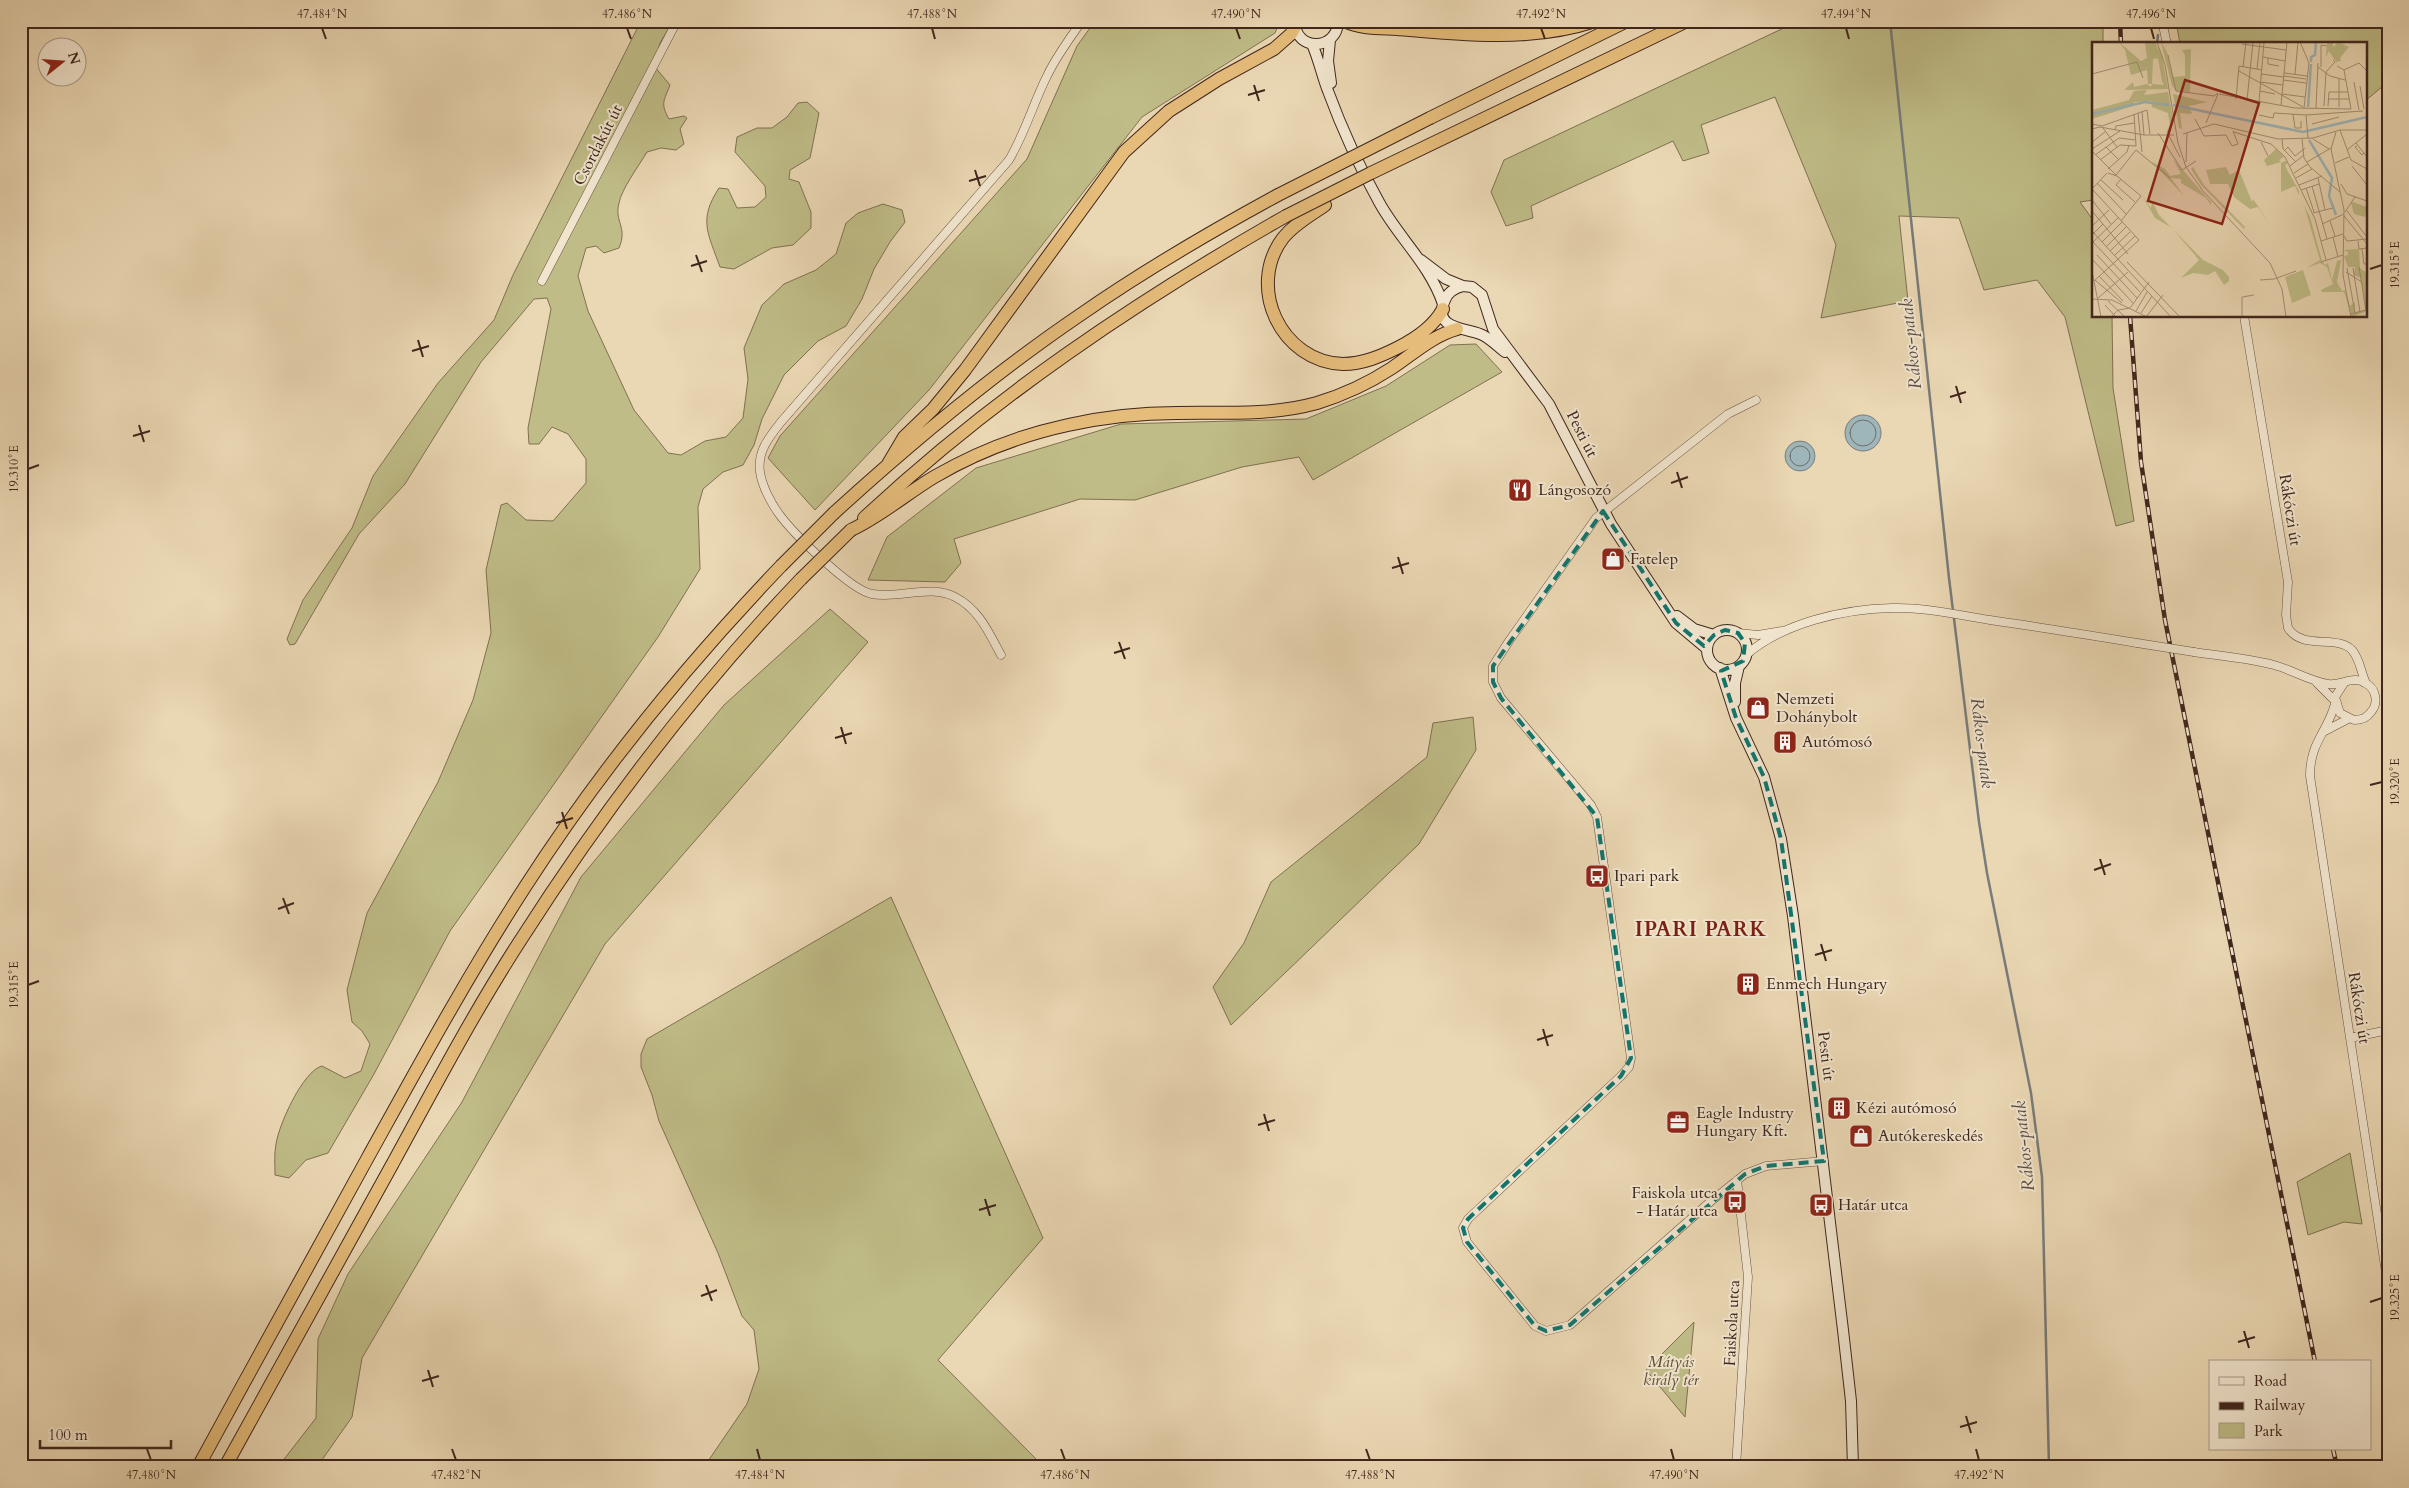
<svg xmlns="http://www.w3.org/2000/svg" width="2409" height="1488" font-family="Cardo,serif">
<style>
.green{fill:#bfbc87;stroke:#807152}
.water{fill:#9eb6b9;stroke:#787c7b}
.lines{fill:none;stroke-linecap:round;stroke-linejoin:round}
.shore{stroke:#6f6e6b;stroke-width:1}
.stream{stroke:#787c7b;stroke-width:2.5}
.minor-casing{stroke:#6a5242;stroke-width:9}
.secondary-casing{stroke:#40261d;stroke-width:12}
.trunk-casing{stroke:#40261d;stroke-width:14}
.minor{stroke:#f1e5ce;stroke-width:8}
.secondary{stroke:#f1e5ce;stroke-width:10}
.trunk{stroke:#e5bc7a;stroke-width:12}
.rail-casing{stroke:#40261d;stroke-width:4.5}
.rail{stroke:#f1e5ce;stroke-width:2.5;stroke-dasharray:8;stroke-linecap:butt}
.minor-bridge-casing{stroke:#6a5242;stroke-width:9;stroke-linecap:butt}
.trunk-bridge-casing{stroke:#40261d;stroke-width:14;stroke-linecap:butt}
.minor-bridge{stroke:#f1e5ce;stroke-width:8}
.trunk-bridge{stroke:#e5bc7a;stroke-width:12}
.marked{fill:none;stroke:#0f766e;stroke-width:4;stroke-dasharray:10 6;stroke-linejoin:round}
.ticks{fill:none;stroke:#40261d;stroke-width:2}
.labels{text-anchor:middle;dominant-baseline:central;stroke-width:4;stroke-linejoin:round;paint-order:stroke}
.street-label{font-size:16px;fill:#40261d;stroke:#f1e5ce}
.poi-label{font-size:16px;fill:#40261d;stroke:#f1e5ce;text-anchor:start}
.park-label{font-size:16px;font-style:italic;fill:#604c38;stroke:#f1e5ce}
.water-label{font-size:18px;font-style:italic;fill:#584a44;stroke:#f1e5ce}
.district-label{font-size:21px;font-weight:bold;letter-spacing:1px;fill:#7a1f14;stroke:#f1e5ce}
.inset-river{fill:none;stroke:#9eb6b9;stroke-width:2.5}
.inset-road{fill:none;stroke:#a69077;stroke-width:1}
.view{fill:#8f2418;fill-opacity:0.15;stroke:#8f2418;stroke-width:2.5}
.inset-edge{fill:none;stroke:#40261d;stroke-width:2.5}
.neatline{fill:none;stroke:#40261d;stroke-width:2}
.ticks-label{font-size:12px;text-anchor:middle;fill:#40261d}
</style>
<rect width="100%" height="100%" fill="#ead7b3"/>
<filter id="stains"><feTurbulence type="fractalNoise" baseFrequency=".004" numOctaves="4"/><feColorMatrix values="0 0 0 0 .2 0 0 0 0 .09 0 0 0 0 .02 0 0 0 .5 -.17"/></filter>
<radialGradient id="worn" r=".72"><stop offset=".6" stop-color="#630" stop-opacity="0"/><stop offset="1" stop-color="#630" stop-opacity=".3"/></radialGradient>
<path class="green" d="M641,21h32l-13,22 -6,23 16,19c-6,16 -10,18 -1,34l15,-3 3,2 -7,11 4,15 -8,6 -15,-2 -14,4c-7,12 -26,38 -28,51 -5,19 9,24 0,45l-15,5 -8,-7 -10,2 -8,28 10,35 46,99 34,43 13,2 24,-14 21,-4 17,-19 5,-39 -4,-31 18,-43 22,-21 32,-14 20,-16 10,-31 12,-10 25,-9 19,6 3,12 -15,20 -16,27 -12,30 -16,27 -28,15 -34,34 -22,44 -8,26 -11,20 -20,7 -20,17 -5,18 2,62 -42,68 -208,294 -76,143 -46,79 -22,7 -17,18 -14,-3c0,-10 -1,-21 1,-31 3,-20 27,-73 46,-78l23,12 16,-7 9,-27 -8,-13 -10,-9 -5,-32 20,-77 71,-131 35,-82 18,-67 -5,-63 15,-65 6,-2 19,17 27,1 33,-38v-24l-18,-25 -16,-7 -13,17h-10l-1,-16 23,-119 -4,-11 -13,1 -53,63 -76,122 -46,50 -64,110 -5,1 -3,-6 16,-39 49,-72 21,-52 65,-93 56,-63 19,-45z
M1095,21h185l-5,12 -133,84 -213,273 -114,120 -47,-52 12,-22 247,-277 50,-113z
M1791,21h312v23h-10v156l-13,2 13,18v96h19l1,72 21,133 -18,5 -51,-209 -28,-37 -53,10 -25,-72 -60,-2 9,85 -87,17 15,-73 -61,-148 -74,28 8,28 -26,8 -10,-20 -142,65 2,12 -27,8 -15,-34 13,-32 284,-134z
M2176,21h212v65h-5l-18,15v-57h-185z
M807,102l12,11 -9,45 -20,12 -1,9 10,3 12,30v16l-18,17 -21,3 -38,21 -14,-2c-12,-34 -22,-47 -1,-79l9,1 9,19 18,-1 11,-10 -1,-11 -30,-34 2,-15 20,-9h15l15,-11 11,-14z
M1476,344l26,28 -189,108 -14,-23 -57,10 -107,33 -55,-1 -126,40 7,24 -16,19 -77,-2 19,-43 89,-69 145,-44 185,-5 80,-33 64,-41z
M830,609l38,33 -263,302 -243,414 -10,59 -35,50h-39l38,-49 2,-79 30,-65 114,-172 119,-225 143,-172z
M1473,717l3,33 -57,94 -188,181 -18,-38 31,-44 27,-61 156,-125 6,-34z
M891,897l152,341 -105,122 106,107h-340l43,-63 12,-35 -5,-39 -12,-14 -24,-63 -59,-132 -7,-26 -11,-28v-13l6,-15z
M2350,1153l12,71 -18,-2 -36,13 -11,-53z
M1694,1322l-9,95 -39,-47z"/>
<path class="water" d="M1845 433a18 18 0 1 1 36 0a18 18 0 1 1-36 0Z
M1785 456a15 15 0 1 1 30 0a15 15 0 1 1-30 0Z"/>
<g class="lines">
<path class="shore" d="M1850 433a13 13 0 1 1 26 0a13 13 0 1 1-26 0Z
M1790 456a10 10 0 1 1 20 0a10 10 0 1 1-20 0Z"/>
<path class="stream" d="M1890,21l59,557 30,244 8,51 44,220 11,84 7,290
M2157,44l1,-9"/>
<g class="minor-casing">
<path id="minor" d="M2162,21l5,23
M542,281l135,-260
M2244,316l44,266 -2,33 2,13c15,23 49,6 64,22 8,9 9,23 14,33
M1756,400l-28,14 -132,104 -87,123 -16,25v16l8,16 90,107 6,12 34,241 -2,9 -8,9 -153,143 -5,9 4,14 68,84 11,5 24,-6 140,-123 35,-28 21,-8 58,-5
M1738,633l20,2 24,-4
M2194,652c26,4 54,6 80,13 18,5 36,16 54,19 13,2 25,-9 37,-1 11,5 14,20 6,29 -4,6 -10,8 -17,8l-14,-7 -5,-16 9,-14
M1001,655c-12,-22 -22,-46 -46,-58 -24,-13 -57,2 -83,-3 -22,-4 -79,-61 -93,-80 -8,-11 -17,-28 -19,-42 -3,-20 9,-35 21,-50l228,-262c16,-27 24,-56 38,-84 9,-19 22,-37 35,-55
M1746,655c37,-32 97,-46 146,-47 32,-1 66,7 98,12 49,7 98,15 147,23
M2317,683l18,18
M2335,704c-8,29 -25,38 -25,72l78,510
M2325,731l23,-12
M2350,1038l38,-8
M1736,1467l12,-190 -11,-97"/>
</g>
<g class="secondary-casing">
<path id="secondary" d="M1295,22c0,30 43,29 43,-1
M1330,40l-2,21 3,22
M1312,44c7,16 10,32 16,47 14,38 31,75 51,111 19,35 51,63 64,102
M1421,260l25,19 17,7 9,1 10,8 11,34 56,75 62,120 65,99 31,26
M1463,286c-8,2 -15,6 -18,14 -14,29 21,28 35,34 9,3 17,12 25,18
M1677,616l17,13 20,6
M1707 650a20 20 0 1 1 40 0a20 20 0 1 1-40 0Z
M1720,668l16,50 28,59 17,62 12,77 50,414 8,71 2,66
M1735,702v-19l4,-17"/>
</g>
<g class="trunk-casing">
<path id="trunk" d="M1344,21c16,8 36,7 53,8 65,6 135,13 198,-8
M1430,118l197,-97
M1371,173l316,-152
M1325,205c-14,10 -31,19 -42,33 -37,49 -2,124 60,126 20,0 38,-8 54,-16 18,-9 37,-22 46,-39
M888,464l16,-27 29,-28 32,-39 159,-218 45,-41 50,-32 55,-30 17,-15 4,-7
M834,513c78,-71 159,-139 246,-198 63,-44 130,-83 198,-120
M864,518c128,-120 271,-216 422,-302
M851,530c30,-14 55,-36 83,-53 41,-24 88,-42 134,-52 36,-8 73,-12 109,-12 48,-1 93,3 140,-10 26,-8 52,-20 75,-35 21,-14 40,-32 65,-39
M198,1467c56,-103 113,-206 169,-308 51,-92 101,-184 158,-272 74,-115 161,-222 256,-321
M225,1467c56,-102 112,-203 168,-304 41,-75 81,-151 127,-222 83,-130 175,-251 281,-362"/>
</g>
<use href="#minor" class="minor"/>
<use href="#secondary" class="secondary"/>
<use href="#trunk" class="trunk"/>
<g class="rail-casing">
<path id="rail" d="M2120,21l1,23
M2130,316l11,146 24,158 150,742
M2333,1449l4,18"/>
</g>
<use href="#rail" class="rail"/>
<g class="minor-bridge-casing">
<path id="minor-bridge" d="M2137,643l57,9"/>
</g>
<g class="trunk-bridge-casing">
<path id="trunk-bridge" d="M1278,195l152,-77
M1286,216l85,-43
M781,566l53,-53
M801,579l50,-49"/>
</g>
<use href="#minor-bridge" class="minor-bridge"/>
<use href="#trunk-bridge" class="trunk-bridge"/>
</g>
<path class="marked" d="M1603,511l73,112 28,23 10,-11 11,-5 13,3 7,10 -2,18 -22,10 15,47 28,59 17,62 43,322 -58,5 -21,8 -175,151 -24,6 -11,-5 -68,-84 -4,-14 5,-9 153,-143 10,-18 -34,-241 -96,-119 -8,-16v-16z"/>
<path class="ticks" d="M322,28l4,11M627,28l4,11M932,28l3,11M1236,28l4,11M1541,28l4,11M1846,28l3,11M2151,28l3,11M1254,85l5,16M1248,95l17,-5M975,170l5,16M969,181l17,-5M696,255l6,17M691,266l16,-5M2370,269l12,-4M418,340l5,17M412,351l17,-5M1956,386l5,17M1950,397l16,-5M139,425l5,17M133,436l17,-5M28,469l11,-4M1677,472l5,16M1671,483l17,-6M1398,557l5,17M1392,568l17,-5M1119,642l6,17M1114,653l16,-5M841,727l5,17M835,738l17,-5M2370,785l12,-3M562,812l5,17M556,823l17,-5M2100,859l5,16M2094,870l17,-6M283,898l6,16M278,909l16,-6M1821,944l5,17M1815,955l17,-5M28,985l11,-4M1543,1029l5,17M1537,1040l16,-5M1264,1114l5,17M1258,1125l17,-5M985,1199l5,17M979,1210l17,-5M706,1285l6,16M701,1296l16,-6M2370,1302l12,-4M2244,1331l5,17M2238,1342l17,-5M428,1370l5,17M422,1381l17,-5M1966,1416l5,17M1960,1427l17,-5M147,1449l4,11M452,1449l4,11M757,1449l3,11M1061,1449l4,11M1366,1449l4,11M1671,1449l3,11M1976,1449l3,11"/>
<defs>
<g id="restaurant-square" transform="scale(1.25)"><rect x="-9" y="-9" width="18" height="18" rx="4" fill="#8f2418" stroke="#f1e5ce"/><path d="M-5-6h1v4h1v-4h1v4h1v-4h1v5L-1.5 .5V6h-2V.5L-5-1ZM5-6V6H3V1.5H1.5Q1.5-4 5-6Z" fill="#fff"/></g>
<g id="shop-square" transform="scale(1.25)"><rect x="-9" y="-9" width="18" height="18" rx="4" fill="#8f2418" stroke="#f1e5ce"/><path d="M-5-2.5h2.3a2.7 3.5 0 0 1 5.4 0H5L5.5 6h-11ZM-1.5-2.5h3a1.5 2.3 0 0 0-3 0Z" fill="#fff"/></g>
<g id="building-square" transform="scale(1.25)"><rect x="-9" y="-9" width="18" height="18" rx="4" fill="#8f2418" stroke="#f1e5ce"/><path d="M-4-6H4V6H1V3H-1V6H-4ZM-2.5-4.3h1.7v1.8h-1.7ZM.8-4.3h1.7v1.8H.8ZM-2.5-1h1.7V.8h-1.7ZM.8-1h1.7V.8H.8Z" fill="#fff"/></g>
<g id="bus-square" transform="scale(1.25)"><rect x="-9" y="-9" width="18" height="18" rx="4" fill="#8f2418" stroke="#f1e5ce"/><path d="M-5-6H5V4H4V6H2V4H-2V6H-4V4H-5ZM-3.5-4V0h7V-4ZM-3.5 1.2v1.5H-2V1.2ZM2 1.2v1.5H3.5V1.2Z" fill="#fff"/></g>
<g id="office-square" transform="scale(1.25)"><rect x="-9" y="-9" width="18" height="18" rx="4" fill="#8f2418" stroke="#f1e5ce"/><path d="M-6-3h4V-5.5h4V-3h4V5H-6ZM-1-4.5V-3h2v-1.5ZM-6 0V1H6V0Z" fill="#fff"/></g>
</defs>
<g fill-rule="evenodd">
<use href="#restaurant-square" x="1520" y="490"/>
<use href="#shop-square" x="1613" y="559"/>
<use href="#shop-square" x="1758" y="708"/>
<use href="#building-square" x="1785" y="742"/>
<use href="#bus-square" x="1597" y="876"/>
<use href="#building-square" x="1748" y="984"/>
<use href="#building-square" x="1839" y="1108"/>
<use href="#office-square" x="1678" y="1122"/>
<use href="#shop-square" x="1861" y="1136"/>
<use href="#bus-square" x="1735" y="1202"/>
<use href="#bus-square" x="1821" y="1205"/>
</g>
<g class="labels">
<g class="street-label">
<text transform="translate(598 145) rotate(-63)">Csordakút út</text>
<text transform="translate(1582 434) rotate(63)">Pesti út</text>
<text transform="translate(2290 510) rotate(81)">Rákóczi út</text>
<text transform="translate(2359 1008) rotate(81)">Rákóczi út</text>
<text transform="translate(1826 1056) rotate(83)">Pesti út</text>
<text transform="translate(1732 1323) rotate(-87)">Faiskola utca</text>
</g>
<g class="poi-label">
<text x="1538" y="490">Lángosozó</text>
<text x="1630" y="559">Fatelep</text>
<text x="1776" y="699">Nemzeti<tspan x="1776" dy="18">Dohánybolt</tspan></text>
<text x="1802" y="742">Autómosó</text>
<text x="1614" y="876">Ipari park</text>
<text x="1766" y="984">Enmech Hungary</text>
<text x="1856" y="1108">Kézi autómosó</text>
<text x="1696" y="1113">Eagle Industry<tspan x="1696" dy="18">Hungary Kft.</tspan></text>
<text x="1878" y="1136">Autókereskedés</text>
<text x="1718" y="1193" text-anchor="end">Faiskola utca<tspan x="1718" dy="18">- Határ utca</tspan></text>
<text x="1838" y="1205">Határ utca</text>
</g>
<g class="park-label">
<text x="1671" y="1362">Mátyás<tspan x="1671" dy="18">király tér</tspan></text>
</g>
<g class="water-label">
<text transform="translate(1911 344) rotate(-96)">Rákos-patak</text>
<text transform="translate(1982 743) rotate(83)">Rákos-patak</text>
<text transform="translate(2024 1146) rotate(-96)">Rákos-patak</text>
</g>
<g class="district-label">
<text x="1701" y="929">IPARI PARK</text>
</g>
</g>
<g transform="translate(2092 42)">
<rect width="275" height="275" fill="#ead7b3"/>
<path d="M27,0l22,19 6,-3 -2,-16h10l7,15 6,32 -44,1 9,-8 1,5 13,-3 4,3 1,-3h-4l-1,-14 -16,5 -6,-25zM66,16l4,23 2,4 -12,-1 1,-25zM69,0l6,10 6,25 12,-1v-21l-3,-5 9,-1 -1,43 -14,-1 -4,-5zM235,0h6v5l5,-5 11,5 -9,11 1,3 -5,1 -7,-11 -3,6zM55,48l-3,5 24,-3 5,26 -4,15h-3l4,-8 -2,-12 -16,-6 -1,-6 -17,1 -1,4 -41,13v-9l37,-10 5,-9zM81,52l34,8 -18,4 3,8 -12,-1 2,16 -3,-1zM184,107l8,8 -5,3 2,2 -14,4 -3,-6zM81,117l38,43v3l-5,-7 -25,-15v-4l-10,-1 13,18 -32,-34 13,7 5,7 11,-2zM193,119l3,1 -3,4 14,25v4l-4,-9 -14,6v-29zM101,125l11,18 41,42 -1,2 -43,-44 -10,-16zM134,125l4,8 9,-5 13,32 1,-3 7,10 9,15 -11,-17 -8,2 -16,-12 -6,-13h-18l-4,-14zM50,153l9,13 1,-7 7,14 44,45 20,10 6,7v4l-5,4 -9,-14 -7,4 -15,-2 -12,5 18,-18 -27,-32 -17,-10zM261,160l14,5 -2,10 -11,-3 -3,-11zM212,163l6,12 12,44 3,4 3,-2 4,17 5,-19 4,-1 -4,22 5,9 3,-1 5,16 5,-4v10l10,-2 -4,-32 -7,-3 1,-8h-7l-4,-11 4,-1v-3l-5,-2 16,-1 1,19 7,5v38l-15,6 -8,-25h-22l-1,-2 12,-6 -6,-17 -7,-4 -14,5 14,-8zM211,228l8,25 -19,8 -7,-26z" fill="#bfbc87" fill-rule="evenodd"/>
<path class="inset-river" d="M219,20v-5l4,-2 1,-13M81,63l130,27 64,-15M216,65l3,-43M0,72l53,-12 24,3M217,98l23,38 -3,18 7,19"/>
<path class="inset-road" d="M65,0l8,23 13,78 8,24 17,24 67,72 12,26 4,28M208,0l9,21 -5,45M150,2l44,6M76,13l8,36 38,5 4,-3M171,15l22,4M176,16v6l11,2M245,24l7,4 7,39M151,25l3,-25M226,25l12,9 15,4M229,25v-22l6,1M165,27l3,-27M252,28l15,-7 8,8M147,29l64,36M234,30l9,-10 -2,-2M192,31l23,3M0,32l45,-12 6,16M169,32l23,3M203,32l3,-32M192,34l22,3M247,36v29M191,38l23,3M168,40l23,3M262,40l5,28M268,44l4,23M168,49l15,3M127,52l76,14 56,1M190,52l23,3M144,57l3,-33 23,4M236,57h21M155,58l6,-58M167,60l5,-60M189,63l6,-63M232,64l2,-34M236,64l1,-14h19M224,66l2,-45M50,69l2,24M46,71l4,39M42,72l2,32M201,72l2,14h6v-7M167,73l14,3 1,-5 32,2M214,73l57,-4M214,73l2,23M103,77l9,17 22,-1 6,11 6,-2 -5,-13M114,81l12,-29M0,82l10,2 45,-16 3,24M220,82l27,-7M11,86l14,19M0,87l8,-2 44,8h30M23,88l1,-4 18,-3M248,88l11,30 16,9M142,90l37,12 14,13 30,62 11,41M244,90l-5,17 13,61 -1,65 8,42M66,91l24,37 14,-9M91,92l31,-10 64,15 35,-1 27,-8h27M77,94l11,21M190,97l1,10 13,13M210,97l2,19 6,9 30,25M221,97l16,10M0,100l13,-10M169,100l7,14M264,101l11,14M265,104l-2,1 7,8 2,-2M14,105l13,13M0,107l28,-18M44,108l34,28M193,108l3,-3 7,9 10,-8M255,108l20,-16M0,109l24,24M3,113l24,-17 17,2M8,118l20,-15 16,1M94,120l1,-29M215,120l24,-14M243,121l14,-6M198,124l14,-11M260,124l15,19M16,127l19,-17 2,-7M16,131l9,3 24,20 -20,25M202,131l14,-9M24,133l20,-25M204,136l16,-9M226,136l7,32M29,137l-5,6 19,17M9,138l22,20M5,141l29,31M249,142l6,10 20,7M207,143l23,-9M220,144l15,53M214,146l8,24M0,147l47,51 -45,41M0,147l15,-16M209,148l18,-6M0,158l19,24M0,169l36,43M255,169l20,26M253,170l10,-15M221,171l20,-5M252,174l23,28M238,179l5,15M230,182l22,-10M0,184l17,-16M0,189l79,86M0,193l11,-11M252,194l3,5 20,-2M241,195l5,20M229,199l22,-7M266,199l1,8 8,-1M1,200l47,50M10,200l20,-20M0,201l26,-25M14,205l20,-20M270,207l2,15h3M18,209l20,-19M5,213l40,43M22,214l21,-20M0,217l41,44M35,220l53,55M229,220l22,-7M255,226l8,45M261,226l7,44M0,229l9,46M254,230l16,10M7,234l24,25M3,238l27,23M168,238l14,-1 22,-8M0,257l20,1 35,17M5,257l31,-27M16,259l17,16M13,263l11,12M44,269l11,-19M49,271l11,-17M259,272l15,-4 -7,-43M19,275l7,-7 12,-2 19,-26M54,275l17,-22M150,275v-20l12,-2"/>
<path class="view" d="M93,38l74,23 -37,121 -74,-23z"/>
<rect width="275" height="275" class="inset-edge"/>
</g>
<rect width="2409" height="1488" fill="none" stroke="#ead7b3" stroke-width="55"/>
<rect x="2209" y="1360" width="162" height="90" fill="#f1e5ce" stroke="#aa9987"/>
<rect x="2219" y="1377" width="25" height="8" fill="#f1e5ce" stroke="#aa9987"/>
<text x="2254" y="1386" font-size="15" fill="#40261d">Road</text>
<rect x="2219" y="1402" width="25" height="8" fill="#40261d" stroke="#aa9987"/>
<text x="2254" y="1410" font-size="15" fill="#40261d">Railway</text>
<rect x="2219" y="1423" width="25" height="15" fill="#bfbc87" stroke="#aa9987"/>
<text x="2254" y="1436" font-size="15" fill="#40261d">Park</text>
<g transform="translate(62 62) rotate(73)"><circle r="24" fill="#f1e5ce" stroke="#aa9987"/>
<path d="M0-4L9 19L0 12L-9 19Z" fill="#8f2418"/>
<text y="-8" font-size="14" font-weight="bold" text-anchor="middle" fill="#40261d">N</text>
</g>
<path d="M40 1440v8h131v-8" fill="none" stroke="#40261d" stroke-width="2.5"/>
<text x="48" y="1440" font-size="15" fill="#40261d" stroke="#f1e5ce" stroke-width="4" paint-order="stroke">100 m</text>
<rect x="28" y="28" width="2354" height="1432" class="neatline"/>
<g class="ticks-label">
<text x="322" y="18">47.484°N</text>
<text x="627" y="18">47.486°N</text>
<text x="932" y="18">47.488°N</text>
<text x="1236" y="18">47.490°N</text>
<text x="1541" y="18">47.492°N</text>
<text x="1846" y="18">47.494°N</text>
<text x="2151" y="18">47.496°N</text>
<text transform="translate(2395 265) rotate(-90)" y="4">19.315°E</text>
<text transform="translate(14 469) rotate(-90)" y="4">19.310°E</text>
<text transform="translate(2395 782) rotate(-90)" y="4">19.320°E</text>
<text transform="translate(14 985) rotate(-90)" y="4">19.315°E</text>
<text transform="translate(2395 1298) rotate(-90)" y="4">19.325°E</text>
<text x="151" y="1479">47.480°N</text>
<text x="456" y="1479">47.482°N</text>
<text x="760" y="1479">47.484°N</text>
<text x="1065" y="1479">47.486°N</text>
<text x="1370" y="1479">47.488°N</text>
<text x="1674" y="1479">47.490°N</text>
<text x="1979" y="1479">47.492°N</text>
</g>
<rect width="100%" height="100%" filter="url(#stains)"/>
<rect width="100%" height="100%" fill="url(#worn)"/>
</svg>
